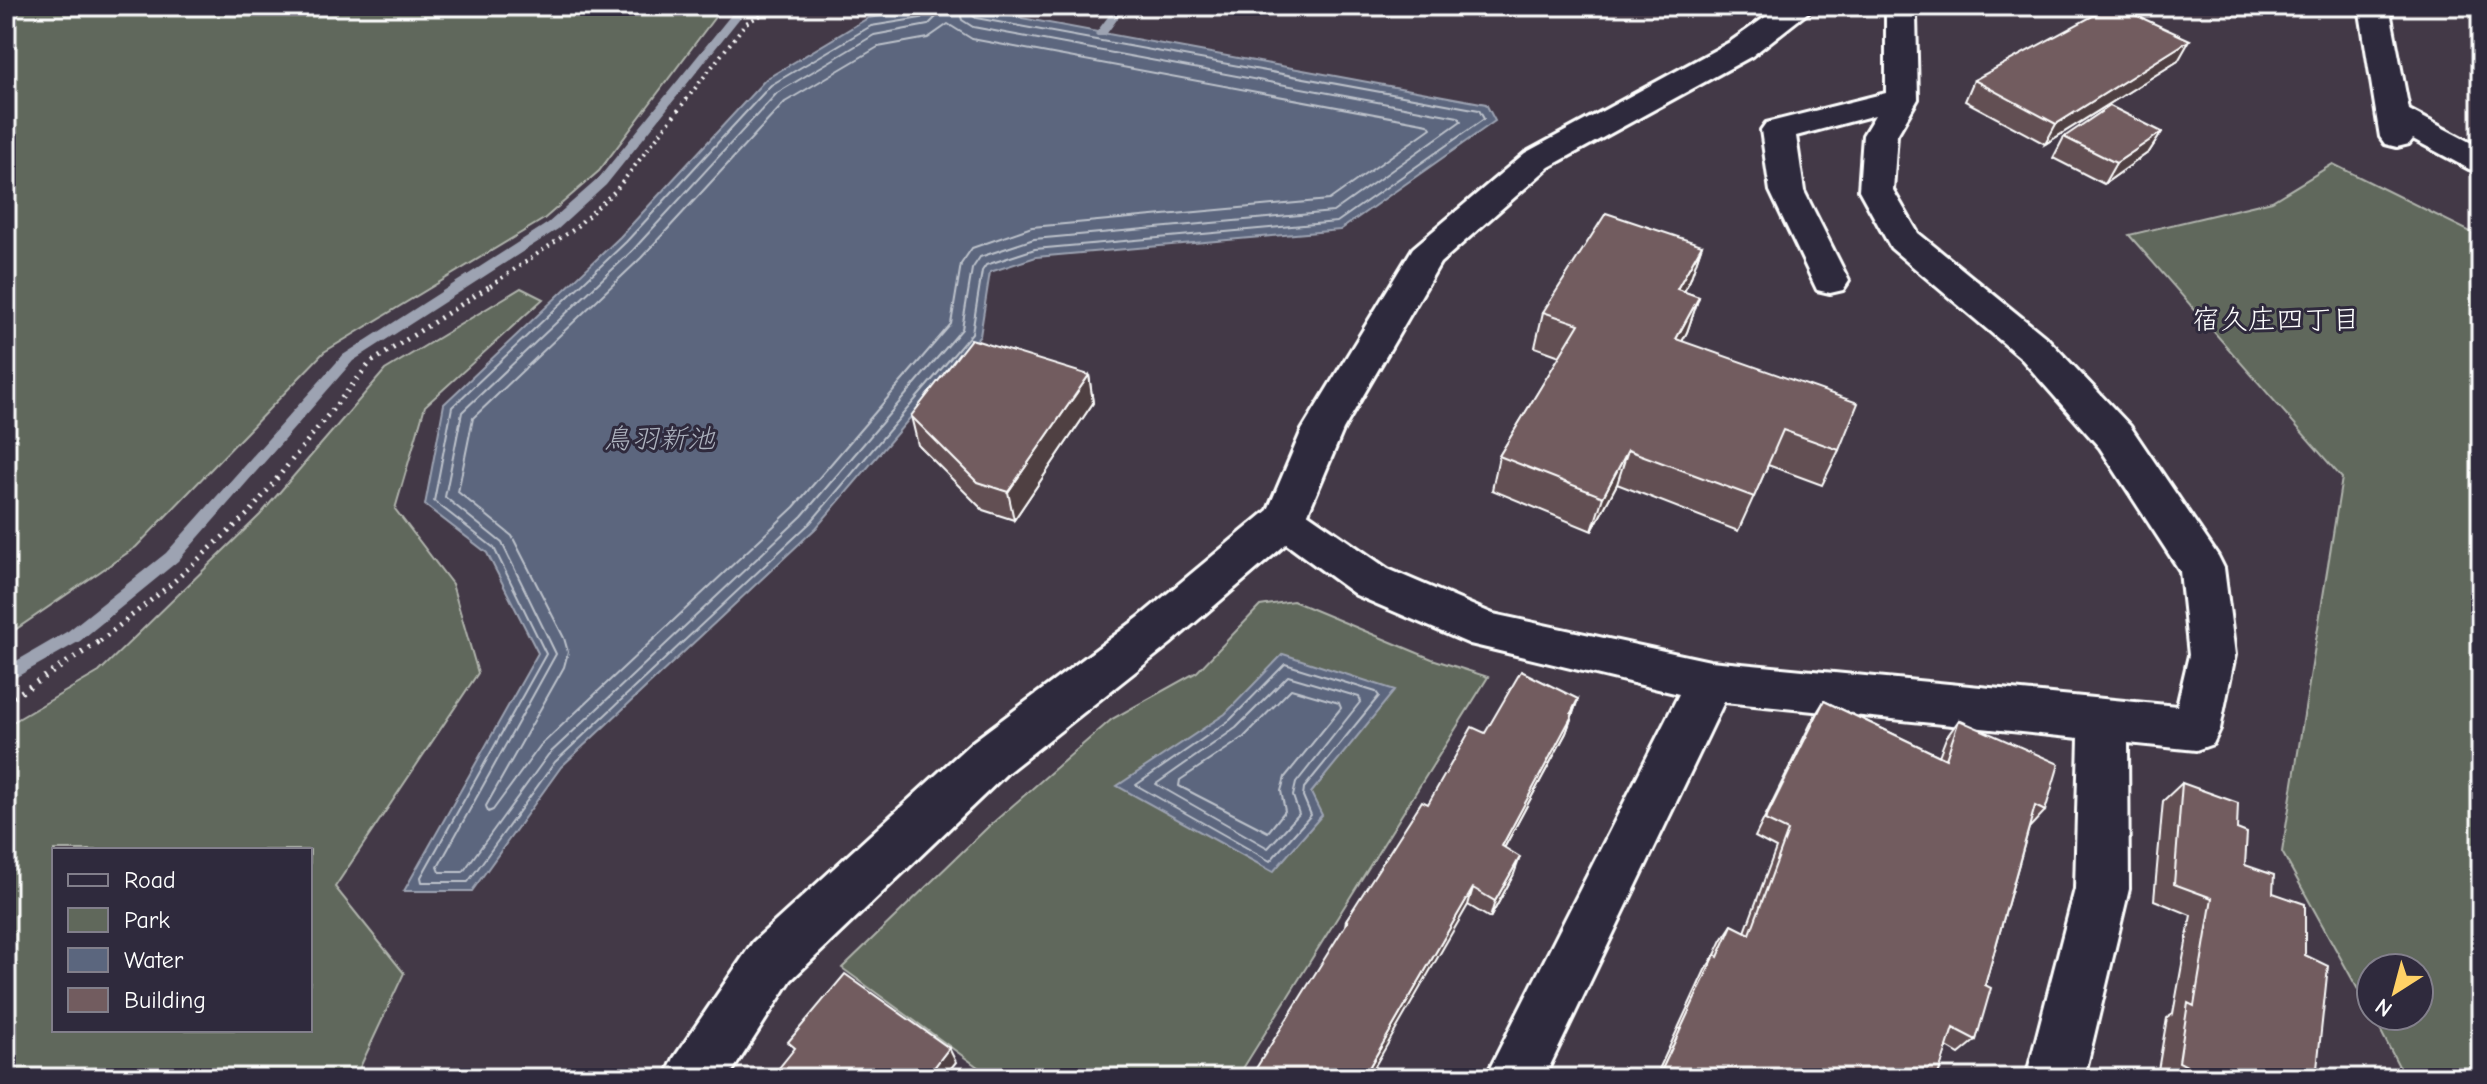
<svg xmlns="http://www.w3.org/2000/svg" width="2487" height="1084" font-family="'Comic Neue','Klee One',sans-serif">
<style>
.green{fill:#60685b;stroke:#b0b4ad;stroke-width:2;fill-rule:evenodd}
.water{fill:#5b667e;stroke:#9da3b2;stroke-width:2}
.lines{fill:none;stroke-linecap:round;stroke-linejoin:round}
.shore{stroke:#bdc2cb;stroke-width:2}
.stream{fill:#9da3b2;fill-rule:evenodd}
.minor-casing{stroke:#fff;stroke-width:6}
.tertiary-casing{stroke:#fff;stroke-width:6}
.path-far2{stroke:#fff;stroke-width:4;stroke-dasharray:2 5;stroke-linecap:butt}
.path-far1{stroke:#fff;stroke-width:5;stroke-dasharray:2 6;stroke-linecap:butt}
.path{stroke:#fff;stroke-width:6;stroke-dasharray:2 7;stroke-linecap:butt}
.minor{fill:#2f2a3d;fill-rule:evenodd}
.tertiary{fill:#2f2a3d;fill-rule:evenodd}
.wall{fill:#624f52;stroke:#fff;stroke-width:2}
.shaded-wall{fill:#504042;stroke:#fff;stroke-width:2}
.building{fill:#725c5f;stroke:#fff;stroke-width:2}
.labels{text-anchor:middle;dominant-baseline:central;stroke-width:6;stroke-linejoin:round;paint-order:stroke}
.neighbourhood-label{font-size:28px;fill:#fff;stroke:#2f2a3d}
.water-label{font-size:28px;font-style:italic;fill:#adb2be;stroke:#2f2a3d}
</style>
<rect width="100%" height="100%" fill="#433947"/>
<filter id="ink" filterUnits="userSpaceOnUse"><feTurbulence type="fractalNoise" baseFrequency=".0125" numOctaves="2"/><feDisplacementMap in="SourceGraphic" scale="16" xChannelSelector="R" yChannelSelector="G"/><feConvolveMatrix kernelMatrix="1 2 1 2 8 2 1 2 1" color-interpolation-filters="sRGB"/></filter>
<g filter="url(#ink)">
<path class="green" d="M6,6h725l-13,7 -119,158 -55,48 -220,133 -188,195 -130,89z
M2333,164l148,73v841h-76l-32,-62h46v-48h-48v45l-89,-161 60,-374 -213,-243 143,-34z
M521,288l22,11 -118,107 -30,103 57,75 26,89 -143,214 69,86 -49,105 -349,-2v-350l93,-54 161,-157 125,-145zM54,850h256v180h-256z
M1293,601l139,58 56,18 -251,401h-244l-151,-110 146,-141 124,-108 85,-47 63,-66z"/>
<path class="water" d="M943,6h14l529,98 9,17 -155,109 -304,27 -46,15 -10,64 -164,192 -255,239 -89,124h-68l134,-238 -51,-100 -62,-48 19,-101 176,-167 146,-158 102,-61z
M1283,654l112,36 -84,103 11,22 -49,57 -156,-86 108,-72z"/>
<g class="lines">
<path class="shore" d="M928,6l-7,12 -50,8 -100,59 -145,157 -174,165 -18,94 60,47 52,106 -125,223 1,5h46l87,-120 255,-239 162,-190 10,-62 4,-6 49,-16 302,-27 147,-103 -5,-9 -503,-92 -7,-5 -1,-7
M938,6l-2,11 -8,8 -54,10 -97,58 -144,157 -171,162 -17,85 57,46 54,111 -118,213 2,5h23l85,-117 254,-239 160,-187 10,-60 8,-12 54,-18 299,-27 128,-91 -3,-4 -485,-90 -11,-7 -4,-14
M948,24l24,15 456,85 3,4 -102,72 -297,27 -60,21 -11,16 -10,60 -157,183 -254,239 -47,64 -5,2 -2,-6 78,-139 4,-15 -4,-14 -52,-102 -54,-44 15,-74 168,-160 144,-156 93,-55 50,-9z
M1285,664l91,28 3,4 -75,92 -1,8 8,19 -41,46 -134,-76 94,-65z
M1288,676l71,21 2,4 -65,82 -3,13 6,18 -31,34 -112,-64 80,-56z
M1291,689l48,14 2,5 -56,69 -4,14 4,20 -17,21 -89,-46 1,-6 63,-42z"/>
<path class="stream" d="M743,6h14l-14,8 -137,171 -48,44 -205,132 -175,200 -98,80 -74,42v-16l62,-36 98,-78 177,-198 205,-132 50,-44 137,-169z
M1116,6h11l-22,30h-8l-2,-2z"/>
<g class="minor-casing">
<path id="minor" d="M1881,6h30l5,9 2,84 -21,36 -4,55 25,43 130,106 82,87 88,130 6,12 11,87 -15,74 -7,15 -17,6 -68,-7 1,146 -45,189h-58l49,-189 4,-151 -355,-36 -180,376h-59l194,-384 -209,-50 -114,-49 -86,-63 -7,-12 7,-12 15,-5 15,5 88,61 105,45 217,47 467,45 12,-51 -9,-84 -80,-123 -80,-91 -129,-109 -32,-58 4,-55 12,-20 -79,21 8,55 45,90 -6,9 -13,3 -13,-3 -47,-99 -9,-61 5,-7 120,-30v-78z
M2359,6h30l20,104 72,38v24l-12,-3 -56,-30 -4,5 -12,3 -12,-3 -5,-7z"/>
</g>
<g class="tertiary-casing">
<path id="tertiary" d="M1781,6h35l-64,50 -203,111 -109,96 -97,167 -43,102 -130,112 -163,129 -216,207 -63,98h-63l9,-20 79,-116 218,-199 167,-125 130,-108 34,-80 111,-182 112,-95 205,-111z"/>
</g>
<path class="path-far2" d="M490,286l84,-57 42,-39 130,-167 32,-17"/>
<path class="path-far1" d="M100,641l70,-56 80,-73 120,-149 123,-79"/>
<path class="path" d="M6,702l97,-63"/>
<use href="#minor" class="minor"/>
<use href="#tertiary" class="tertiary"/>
</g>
<path class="wall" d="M2178,61l-133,83 -80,-43 9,-21z
M2162,132l-13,20 -45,32 -51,-26 11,-21z
M1702,245l-12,35 -6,12 15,5 -12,35 -5,9 157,109 -17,35 -54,-20 -30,66 -121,-47 -25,47 -100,-41 7,-34 61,-100 -25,-9 8,-35z
M1089,375l4,28 -79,117 -31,-10 -65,-65 -7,-29z
M1578,699l-12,34 -62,115 10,26 -24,44 -22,-13 -123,21 1,-6 82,-116 57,-71z
M1824,701l115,55 7,-18 13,-18 86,91 -16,17 -44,157 -9,55 -17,14 -12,-7 -10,31h-282l50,-108 10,-15 7,-15 10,-15 13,7 31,-84 -21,-11 58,-118z
M2182,783l55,46 8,36 28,28 32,62 11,123h-155l-4,-2 10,-58 6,-4 18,-99 -37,-15 9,-99z"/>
<path class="shaded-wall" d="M2190,40l-12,21 -133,83 11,-20z
M2162,132l-13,20 -45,32 12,-21z
M1702,245l-12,35 -25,44 12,-35z
M1699,297l-12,35 -22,42 11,-35z
M1089,375l4,28 -79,117 -6,-28z
M1628,450l-11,34 -25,47 11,-34z
M1578,699l-12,34 -70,130 6,-17z
M1520,857l-6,17 -24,44 5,-17z
M1473,888l-5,17 -100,173h-5z
M949,1048l7,14 -13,16h-17z"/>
<path class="building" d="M2111,6h5l74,34 -134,84 -82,-44z
M2110,106l52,26 -46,31 -52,-26z
M1606,213l96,32 -25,44 22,8 -23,42 182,64 -19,47 -56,-20 -29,67 -126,-47 -25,47 -104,-41 80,-132 -36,-12z
M971,339l118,36 -81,117 -31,-10 -66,-66z
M1521,671l57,28 -7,14 2,1 -71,132 18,11 -25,44 -22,-13 -110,190h-113l98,-157 -2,-1 76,-119 6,3 44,-77 13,6z
M1824,701l122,58 13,-39 100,44 -14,47 -10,-5 -50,179 6,3 -15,52 -23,-12 -16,50h-279l57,-123 3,2 14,-32 18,9 38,-103 -23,-11z
M2182,783l56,20 -1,26 10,4 -2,32 29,10 -1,18 32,11v51l23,11 -12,112h-131l2,-12 -8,-4 9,-59 6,3 18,-108 -38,-14z
M845,974l104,74 -23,30h-155l24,-30 -7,-6z"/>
</g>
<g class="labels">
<g class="neighbourhood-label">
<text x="2276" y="320">宿久庄四丁目</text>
</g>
<g class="water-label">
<text x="659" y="439">鳥羽新池</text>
</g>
</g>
<rect width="2487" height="1084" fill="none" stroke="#2f2a3d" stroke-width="32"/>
<rect x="16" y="16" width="2455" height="1052" fill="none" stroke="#fff" stroke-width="3" filter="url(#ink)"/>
<rect x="52" y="848" width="260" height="184" fill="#2f2a3d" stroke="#827f8b" stroke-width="2"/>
<rect x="68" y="874" width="40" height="12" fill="#2f2a3d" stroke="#827f8b" stroke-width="2"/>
<text x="124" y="888" font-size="24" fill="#ffffff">Road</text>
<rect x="68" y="908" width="40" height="24" fill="#60685b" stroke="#827f8b" stroke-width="2"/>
<text x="124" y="928" font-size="24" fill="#ffffff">Park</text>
<rect x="68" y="948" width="40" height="24" fill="#5b667e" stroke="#827f8b" stroke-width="2"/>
<text x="124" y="968" font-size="24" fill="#ffffff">Water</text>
<rect x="68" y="988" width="40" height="24" fill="#725c5f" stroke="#827f8b" stroke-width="2"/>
<text x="124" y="1008" font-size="24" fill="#ffffff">Building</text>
<g transform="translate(2395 992) rotate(216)"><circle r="38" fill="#2f2a3d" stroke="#827f8b" stroke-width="2"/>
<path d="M0-6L14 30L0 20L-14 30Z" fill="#ffd166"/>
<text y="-12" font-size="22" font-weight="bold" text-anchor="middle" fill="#ffffff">N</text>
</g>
</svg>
